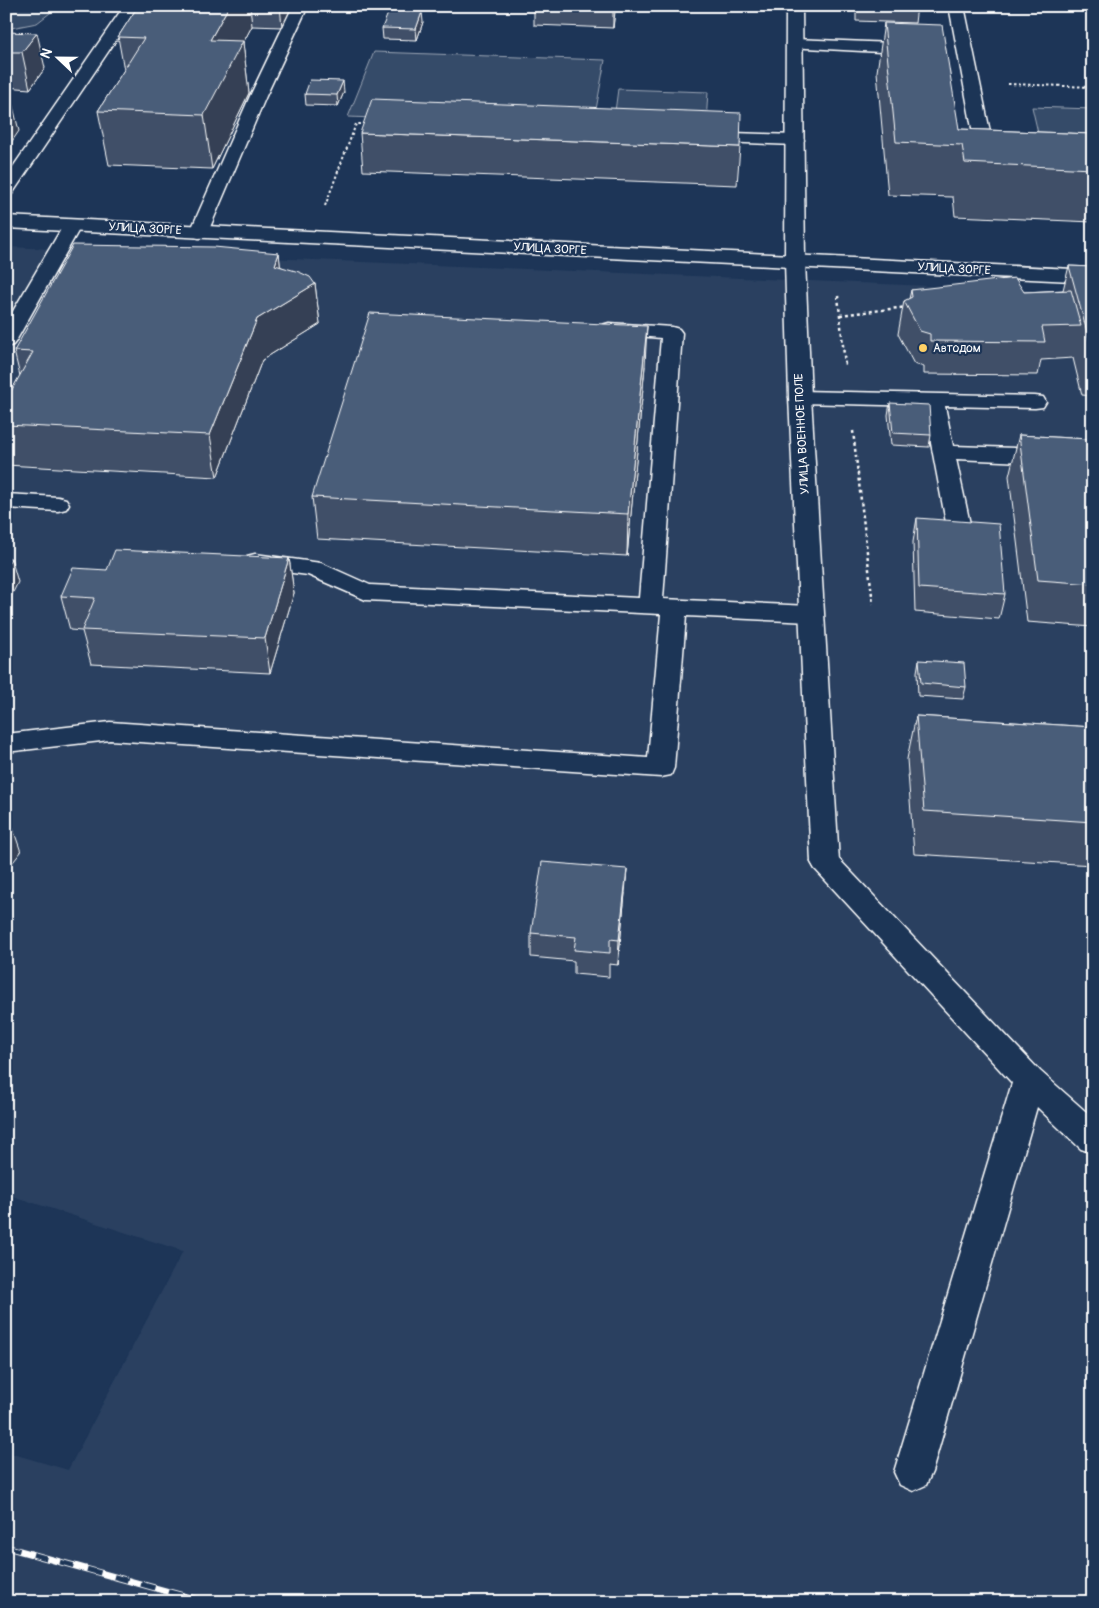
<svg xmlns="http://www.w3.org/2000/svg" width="1099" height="1608" font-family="Pangolin,sans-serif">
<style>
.built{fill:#2a4161}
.green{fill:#364b69;stroke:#9aa5b4}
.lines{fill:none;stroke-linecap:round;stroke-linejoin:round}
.service-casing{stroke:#fff;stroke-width:3}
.minor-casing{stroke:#fff;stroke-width:3}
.tertiary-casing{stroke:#fff;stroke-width:3}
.path-far1{stroke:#fff;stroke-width:2;stroke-dasharray:2.5 2.5;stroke-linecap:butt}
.path{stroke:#fff;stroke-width:2.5;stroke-dasharray:3 3;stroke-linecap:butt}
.service{fill:#1d3557;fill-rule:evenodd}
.minor{fill:#1d3557;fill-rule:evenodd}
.tertiary{fill:#1d3557;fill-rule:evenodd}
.rail-casing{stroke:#fff;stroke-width:7}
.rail{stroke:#1d3557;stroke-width:5;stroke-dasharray:14;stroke-linecap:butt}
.wall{fill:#405068;stroke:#fff}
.shaded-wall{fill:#344155;stroke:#fff}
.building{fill:#4a5d79;stroke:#fff}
.poi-dot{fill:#ffd166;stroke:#1d3557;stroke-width:2}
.labels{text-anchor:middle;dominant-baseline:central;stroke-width:4.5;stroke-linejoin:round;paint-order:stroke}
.far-street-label{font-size:12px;fill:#fff;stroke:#1d3557}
.far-poi-label{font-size:12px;fill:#fff;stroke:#1d3557;text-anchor:start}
</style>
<rect width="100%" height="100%" fill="#1d3557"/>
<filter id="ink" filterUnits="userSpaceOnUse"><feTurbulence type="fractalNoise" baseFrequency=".02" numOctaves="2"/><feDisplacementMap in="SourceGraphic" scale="10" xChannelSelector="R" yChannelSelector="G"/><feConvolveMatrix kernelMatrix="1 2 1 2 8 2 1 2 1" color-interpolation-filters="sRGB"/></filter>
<g filter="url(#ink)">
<path class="built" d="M6,247l1087,46v1309h-1087v-150l62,18 115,-219 -177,-57z"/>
<path class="green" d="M6,6h53l-22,17 -31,6z
M374,52l231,8 -12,66 -245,-9z
M618,89l90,3 -2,30 -92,-3z
M1032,107l61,2v43l-51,-2z"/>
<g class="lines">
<g class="service-casing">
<path id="service" d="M124,6h15l-127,188 -6,1v-18z
M293,6h15l-42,90 -58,136 -2,4 -7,2 -7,-2 -2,-4 60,-136z
M949,6h15l31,150 4,1 3,4 -3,4 -6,1 -12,-2 -3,-4z
M794,39l123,5 6,2 2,3 -2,3 -6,2 -129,-7 -2,-3 2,-3z
M704,132l91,3 6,1 3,4 -3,4 -6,1 -97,-4 -3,-4 3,-4z
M72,220l7,2 2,4 -65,115 -3,4 -7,2v-24l57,-97 2,-4z
M609,323l63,4 7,2 3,4 -19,266 147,7 9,2 3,6 -3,6 -9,2 -124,-6 -12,152 -3,7 -10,2 -551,-37 -104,12v-18l104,-12 538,36 13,-144 -295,-14 -58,-25 -53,-7 -8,-2 -4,-5 4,-5 8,-2 66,9 49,22 269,13 22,-260 -59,-5 -3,-4 3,-4z
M800,391l235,5 8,1 3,5 -3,5 -8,1 -90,-2 8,40 93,3 8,2 3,5 -3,5 -8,2 -90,-4 16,74 -4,5 -8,2 -8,-2 -4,-5 -24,-127 -124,-3 -7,-2 -4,-4 4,-4z
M6,494l52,3 8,2 3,5 -3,5 -8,2 -52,-3z
M825,851l10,4 205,216 53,47v35l-12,-4 -44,-42 -105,365 -6,13 -13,6 -13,-6 -6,-13 118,-389 -197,-214 -4,-7 4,-7z"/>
</g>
<g class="minor-casing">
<path id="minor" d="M786,6h16l3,255 6,136 28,465 -4,7 -10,4 -10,-4 -4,-7 -22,-465 -4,-136z"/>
</g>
<g class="tertiary-casing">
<path id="tertiary" d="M6,216l1087,54v12l-1087,-54z"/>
</g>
<path class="path-far1" d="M1008,84l85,3
M325,206l31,-82h9"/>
<path class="path" d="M838,296l7,69
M840,315l67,-8
M853,431l20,173"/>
<use href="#service" class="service"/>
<use href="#minor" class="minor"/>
<use href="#tertiary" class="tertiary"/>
<g class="rail-casing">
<path id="rail" d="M6,1547l200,55"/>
</g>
<use href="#rail" class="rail"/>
</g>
<path class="wall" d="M138,6h154l-10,21 -30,-1 -9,17 6,50 -37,76 -103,-4 -11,-54 26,-41 -6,-33z
M534,6h81l-2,22 -79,-3z
M678,6h66v3l-66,-2z
M856,6h61l-2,17 -59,-2z
M423,22l-6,18 -34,-1 -1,-11z
M884,23l75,106 134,5v88l-138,-6 -2,-19 -65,-2 -11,-123z
M6,32l39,36 -15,21 -24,-2z
M344,92l-6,14 -32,-1 -1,-11z
M360,133l380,14 -3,38 -374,-14z
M279,253l1,13 35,18 5,40 -58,36 -45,117 -211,-12v-65l14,-24 -6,-25z
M1069,266l24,1v129l-11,-1 -9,-37 -32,2 -3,15 -114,-1v-7l-10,-3 -16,-30 6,-33 5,-2 2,-9 113,2 39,-2z
M645,366l-18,190 -310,-17 -5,-42z
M890,403l41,32 -2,12 -38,-2 -3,-30z
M1019,435l69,4 5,-3v191l-66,-5 -18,-146z
M917,518l88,76 -6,25 -84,-7 -2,-70z
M289,558l5,35 -24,80 -179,-9 -9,-33 -12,-1 -9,-34 46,-26z
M919,660l47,27 -3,12 -45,-3 -1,-24z
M916,716l177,11v138l-179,-11 -7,-95z
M625,893l-7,72 -9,-1v13l-35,-3v-13l-43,-4v-24z"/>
<path class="shaded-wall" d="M229,6h21l2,20 -9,17 6,50 -37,76 -8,-54 6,-75z
M280,6h12l-10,21z
M613,6h2v6l-2,16z
M422,12l1,10 -6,18 -1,-11z
M37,33l8,35 -15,21 -8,-37z
M343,81l1,11 -6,14 -1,-11z
M10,94l9,37 -13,19v-50z
M279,253l4,39 -8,-27z
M315,284l5,40 -58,36 -45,117 -7,-42 47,-116z
M647,326l-2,40 -18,190 1,-42z
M11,558l7,24 -12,25v-39z
M289,558l5,35 -24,80 -5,-35z
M9,817l12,35 -15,19v-50z
M627,869l-2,24 -7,72 1,-25z"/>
<path class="building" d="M138,6h91l-19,34 33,1 -39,74 -106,-4 46,-73 -26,-1z
M574,6h39v2z
M389,11l33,1 -6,17 -34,-1z
M884,23l58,2 17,104 134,5v35l-128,-6 -3,-18 -66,-3z
M6,32l31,1 -15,19h-16z
M310,80l33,1 -6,14 -32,-1z
M6,94h4l-4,6z
M372,99l369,14 -1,34 -380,-14z
M73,245l141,2 65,6 -4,12 24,7 11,5 5,7 -58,35 -47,116 -204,-10v-25l27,-48 -19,-1z
M1069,266l24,1v87z
M1015,278l9,14 47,-2 10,36 -39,1 3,15 -115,-1v-7l-10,-3 -16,-30 8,-4 -1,-7z
M370,313l277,13 -19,188 -316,-17z
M890,403l39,2 2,30 -38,-2z
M1019,435l69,4 5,-3v148l-55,-4z
M917,518l82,6 6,70 -86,-6z
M115,550l174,8 -24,80 -183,-8 13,-32 -34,-2 12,-28 34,2z
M6,558h5l-5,10z
M919,660l45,3 2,24 -45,-4z
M916,716l177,11v95l-169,-11z
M542,862l85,7 -8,71 -9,-1v14l-36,-3 2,-13 -45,-4z"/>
</g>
<circle class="poi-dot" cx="923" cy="348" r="5"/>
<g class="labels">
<g class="far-street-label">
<text transform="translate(145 229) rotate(3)">УЛИЦА ЗОРГЕ</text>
<text transform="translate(550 249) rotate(3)">УЛИЦА ЗОРГЕ</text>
<text transform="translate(954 269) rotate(3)">УЛИЦА ЗОРГЕ</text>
<text transform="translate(802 434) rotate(-93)">УЛИЦА ВОЕННОЕ ПОЛЕ</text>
</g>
<g class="far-poi-label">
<text x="933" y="348">Автодом</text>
</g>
</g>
<rect width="1099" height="1608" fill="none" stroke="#1d3557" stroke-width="25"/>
<rect x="12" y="12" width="1074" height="1583" fill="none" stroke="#fff" stroke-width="2" filter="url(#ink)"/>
<g transform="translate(58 58) rotate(292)" stroke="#1d3557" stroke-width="4" paint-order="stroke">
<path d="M0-4L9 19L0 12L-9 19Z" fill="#ffffff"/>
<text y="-8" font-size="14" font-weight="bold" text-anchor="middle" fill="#ffffff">N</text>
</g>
</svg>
